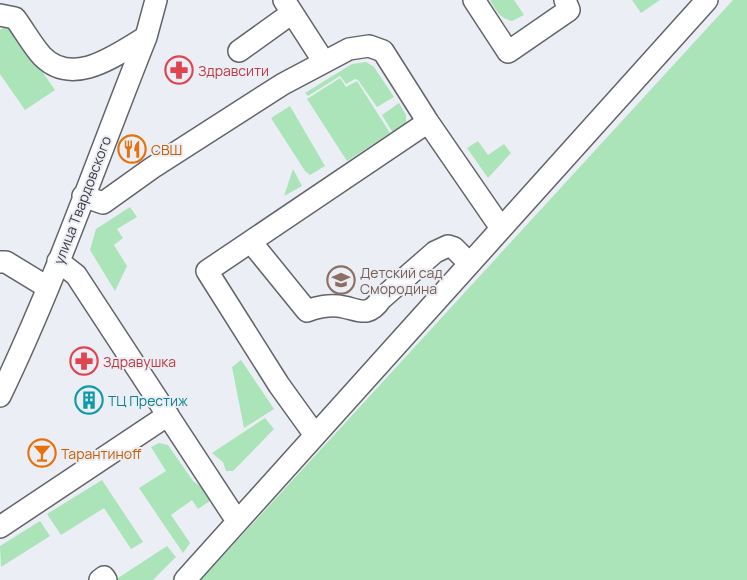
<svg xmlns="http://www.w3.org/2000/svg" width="747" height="580" font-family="Manrope,sans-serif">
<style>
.green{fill:#aae4b8}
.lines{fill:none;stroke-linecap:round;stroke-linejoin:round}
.minor-casing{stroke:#62646a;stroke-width:24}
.minor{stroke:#fff;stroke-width:21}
.labels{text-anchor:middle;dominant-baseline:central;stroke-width:4;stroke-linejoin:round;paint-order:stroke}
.health-label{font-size:14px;fill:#be3a42;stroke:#eceef5;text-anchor:start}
.food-label{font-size:14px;fill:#c56008;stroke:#eceef5;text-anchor:start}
.street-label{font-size:14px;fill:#3b3c3f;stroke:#eceef5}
.education-label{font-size:14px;fill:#785e54;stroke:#eceef5;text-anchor:start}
.culture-label{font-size:14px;fill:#0d838f;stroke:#eceef5;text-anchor:start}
</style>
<rect width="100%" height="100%" fill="#eceef5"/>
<path class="green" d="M490,0h24l10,15 -12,6c-13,-3 -16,-11 -22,-21z
M632,0h28l-19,13z
M733,0h14v580h-546z
M9,24l46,66 -30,20 -25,-36v-44z
M366,62l8,5 20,30 -17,10 -19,-27 -3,-1 -9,5 -6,-8 -32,20 -3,-3 47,-29z
M340,78l6,9 11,-6 33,52 -43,28 -40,-62z
M399,103l7,12v8l-13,10 -11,-18z
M290,106l35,60 -15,9 -5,-4 -34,-53z
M478,141l10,14 16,-11 7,9 -23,25 -21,-30z
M293,169l9,17 -18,10z
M130,207l7,10 -20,12 6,9 -9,7 13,21 -12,25 -25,-41 6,-21z
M241,360l33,49 -30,19 -12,-61z
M265,418l9,11 -41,42h-7l-3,-9 -11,-9z
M159,443l9,2 25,36 8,6 9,14 -12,8 -6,-9 -21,15 19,28 -7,10 -44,-65 27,-17 -15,-24z
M102,480l41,62 -12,7 -27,-41 -43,27 -14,-21z
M40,521l10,15 -49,31 -1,-21z
M167,546l9,11 -23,23h-38z"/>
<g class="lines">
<g class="minor-casing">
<path id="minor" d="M284,0l40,62
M474,0l34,52 61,-42 -4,-10
M0,15l15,3c9,12 17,27 27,38 31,32 74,-1 104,-19
M239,51l53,-38
M83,196l20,7 49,-35 131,-84 66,-35 20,-3 14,5 45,71 73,106
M251,242l56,69c9,-4 22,-6 31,-5 19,2 29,14 43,-7l54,-47 13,-6 6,2 15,15
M58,261l18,14 161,246
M0,262h6l41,25
M0,396c56,-116 98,-239 146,-359l10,-37
M315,435l-36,-50 -72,-114 221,-149
M0,527l168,-112
M100,580l4,-3 2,3
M185,580l522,-580"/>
</g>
<use href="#minor" class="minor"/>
</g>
<defs>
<g id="pharmacy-ring" transform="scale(1.4375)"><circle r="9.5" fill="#eceef5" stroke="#e0444e" stroke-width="1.5"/><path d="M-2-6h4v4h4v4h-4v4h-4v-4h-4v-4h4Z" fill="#e0444e"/></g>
<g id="restaurant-ring" transform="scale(1.4375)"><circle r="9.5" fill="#eceef5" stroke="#e8710a" stroke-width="1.5"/><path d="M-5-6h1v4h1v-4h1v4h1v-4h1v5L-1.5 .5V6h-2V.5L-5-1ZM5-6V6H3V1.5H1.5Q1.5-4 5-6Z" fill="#e8710a"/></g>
<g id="school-ring" transform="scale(1.4375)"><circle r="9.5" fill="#eceef5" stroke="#8d6e63" stroke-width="1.5"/><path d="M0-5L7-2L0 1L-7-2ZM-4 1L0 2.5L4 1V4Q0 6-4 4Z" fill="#8d6e63"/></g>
<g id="building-ring" transform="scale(1.4375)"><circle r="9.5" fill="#eceef5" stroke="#0f9aa8" stroke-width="1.5"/><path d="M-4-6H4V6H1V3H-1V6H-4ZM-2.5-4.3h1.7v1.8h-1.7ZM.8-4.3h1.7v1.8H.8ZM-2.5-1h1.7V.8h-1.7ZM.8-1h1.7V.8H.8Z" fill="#0f9aa8"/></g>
<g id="bar-ring" transform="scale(1.4375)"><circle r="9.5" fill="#eceef5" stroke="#e8710a" stroke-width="1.5"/><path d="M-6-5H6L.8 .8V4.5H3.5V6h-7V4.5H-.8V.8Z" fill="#e8710a"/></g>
</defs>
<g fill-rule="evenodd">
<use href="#pharmacy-ring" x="179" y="70"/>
<use href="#restaurant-ring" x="132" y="149"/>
<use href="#school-ring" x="341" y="280"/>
<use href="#pharmacy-ring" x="84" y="361"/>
<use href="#building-ring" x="89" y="400"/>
<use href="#bar-ring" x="42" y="453"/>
</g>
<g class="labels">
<g class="health-label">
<text x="198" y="70">Здравсити</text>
<text x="103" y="361">Здравушка</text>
</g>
<g class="food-label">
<text x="151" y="149">СВШ</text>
<text x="61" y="453">Тарантиноff</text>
</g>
<g class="street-label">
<text transform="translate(82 200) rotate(-69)">улица Твардовского</text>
</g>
<g class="education-label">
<text x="360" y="272">Детский сад<tspan x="360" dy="16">Смородина</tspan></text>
</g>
<g class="culture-label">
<text x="108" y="400">ТЦ Престиж</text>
</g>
</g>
</svg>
